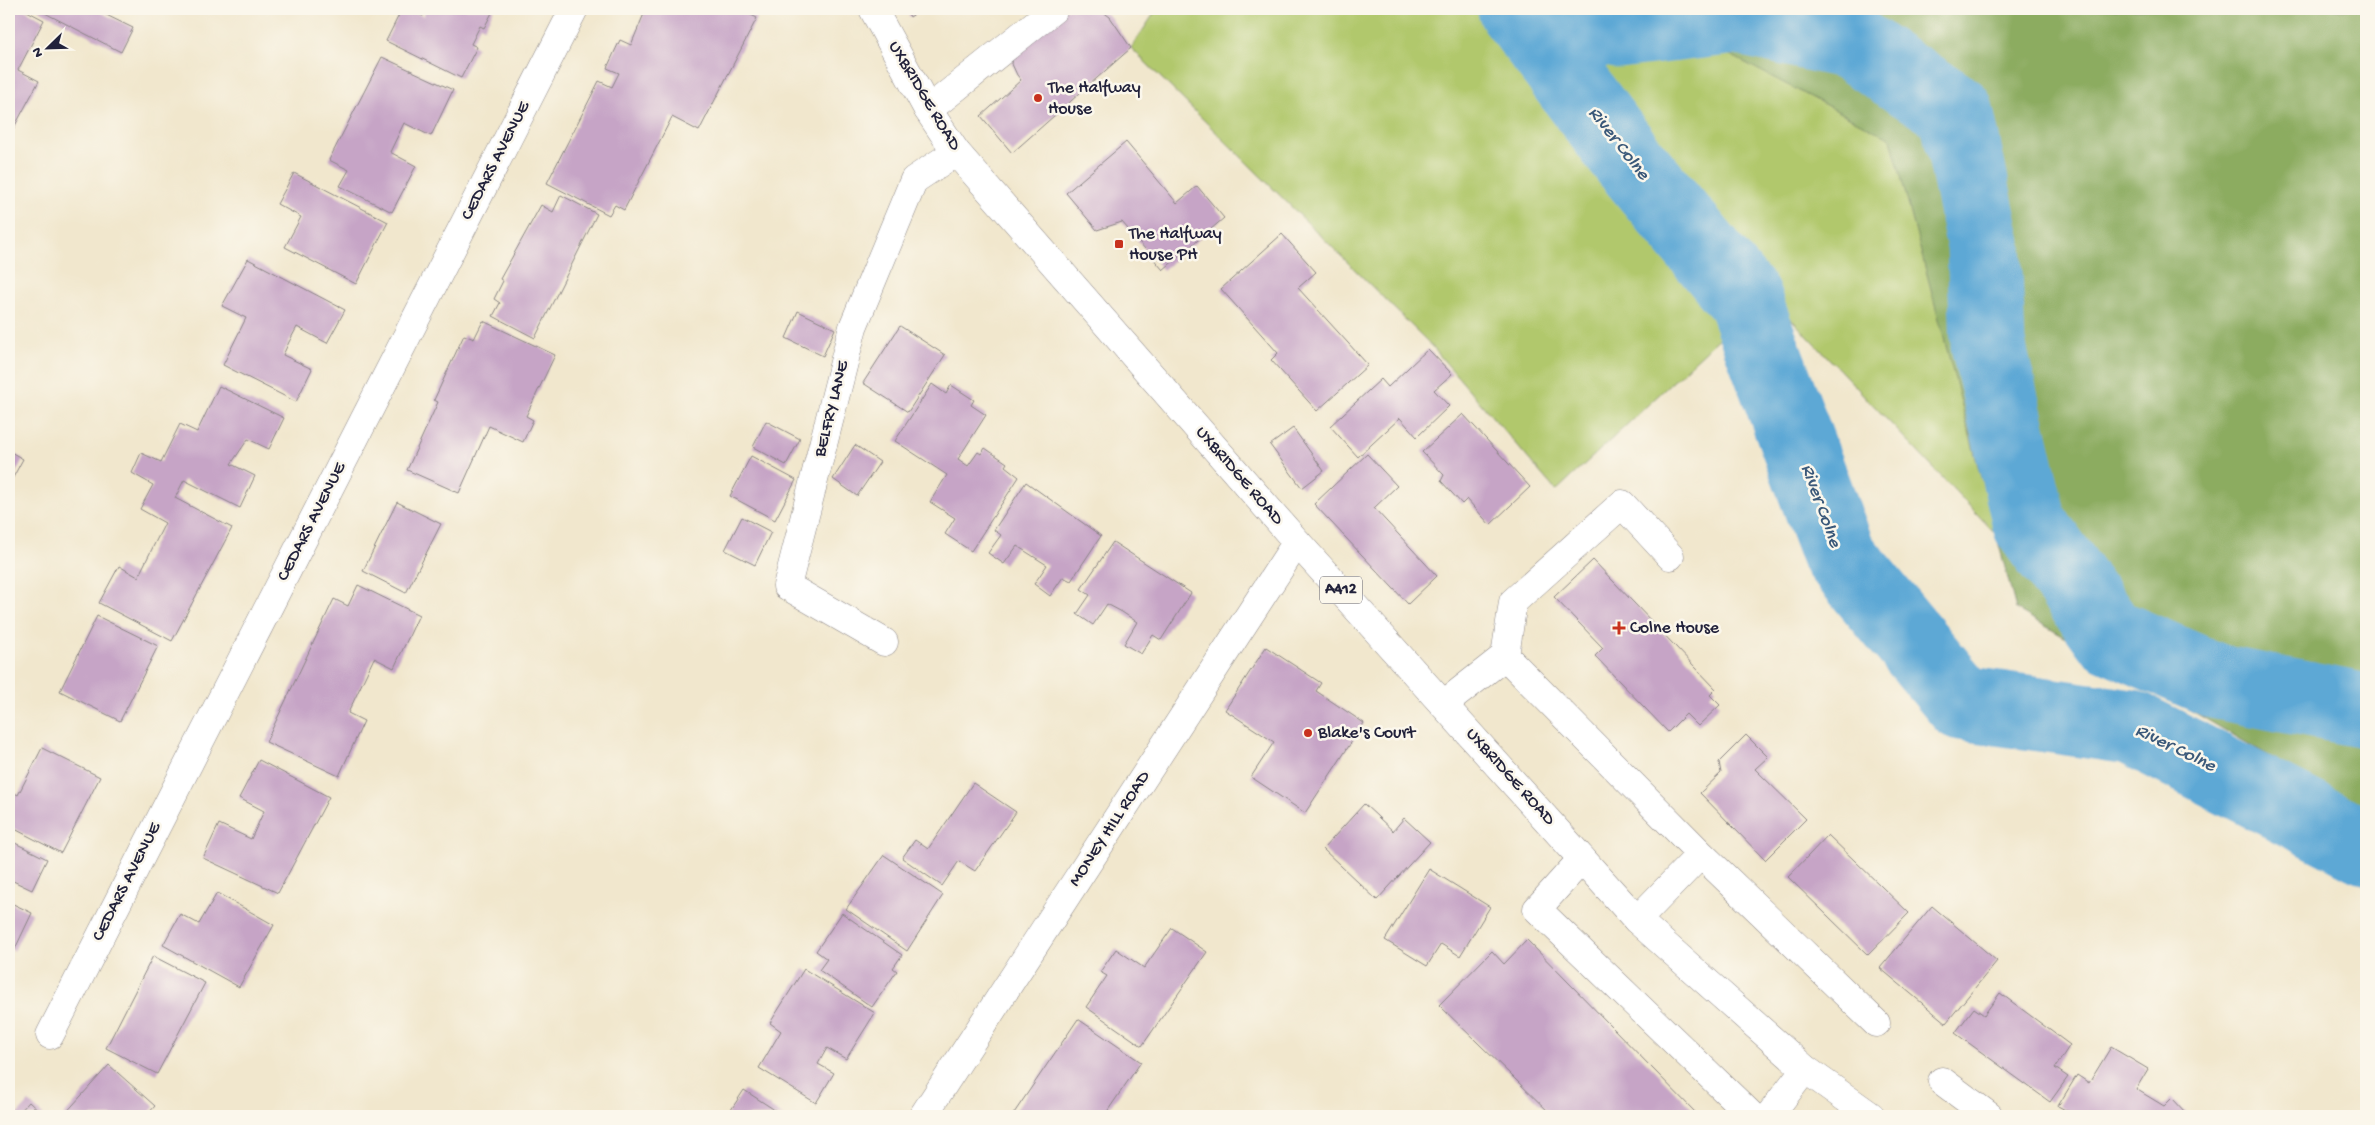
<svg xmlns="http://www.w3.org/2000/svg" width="2375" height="1125" font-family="'Gochi Hand',sans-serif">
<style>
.green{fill:#b1c86c;stroke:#6a7554}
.forest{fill:#8cac60;stroke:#57674e}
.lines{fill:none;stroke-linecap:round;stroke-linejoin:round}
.river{stroke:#5da8d5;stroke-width:75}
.building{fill:#c6a4c6}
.minor-casing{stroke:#8a8484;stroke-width:29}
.major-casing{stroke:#8a8484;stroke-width:29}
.minor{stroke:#fff;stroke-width:28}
.major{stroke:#fff;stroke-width:28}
.poi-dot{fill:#c8321e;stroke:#fbf7ec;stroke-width:2}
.labels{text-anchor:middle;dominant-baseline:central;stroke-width:5;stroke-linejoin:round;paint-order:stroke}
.shield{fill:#fbf7ec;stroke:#636270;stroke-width:1}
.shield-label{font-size:16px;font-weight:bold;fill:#22223b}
.poi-label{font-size:18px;fill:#22223b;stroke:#fbf7ec;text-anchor:start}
.street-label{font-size:18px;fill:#22223b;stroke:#fbf7ec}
.water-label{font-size:19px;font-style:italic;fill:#3a5879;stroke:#fbf7ec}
</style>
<rect width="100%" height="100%" fill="#fbf7ec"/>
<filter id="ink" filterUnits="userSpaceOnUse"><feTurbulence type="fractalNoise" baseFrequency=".02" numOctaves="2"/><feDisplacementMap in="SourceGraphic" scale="10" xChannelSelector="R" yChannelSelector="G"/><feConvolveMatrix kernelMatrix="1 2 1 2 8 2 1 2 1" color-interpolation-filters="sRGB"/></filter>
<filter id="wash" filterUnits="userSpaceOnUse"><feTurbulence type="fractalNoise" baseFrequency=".0096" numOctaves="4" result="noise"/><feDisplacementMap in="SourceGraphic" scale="20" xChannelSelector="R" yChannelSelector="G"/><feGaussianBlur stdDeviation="1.12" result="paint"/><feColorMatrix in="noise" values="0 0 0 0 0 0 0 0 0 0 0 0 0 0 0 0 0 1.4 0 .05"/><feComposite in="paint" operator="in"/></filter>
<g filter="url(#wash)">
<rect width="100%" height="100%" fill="#f1e7cd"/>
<path class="green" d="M1157,9h1209l-269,631 -582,-611 220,283 -9,20 -170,159 -128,-149 -297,-294z"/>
<path class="forest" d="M1642,9h724v803l-350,-203 -125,-470z"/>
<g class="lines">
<path class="river" d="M1515,9l111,148 118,142 95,256 123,148 169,24 235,120
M1520,14l98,17 118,-14 114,25 106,69 28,134 4,99 42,180 80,111 108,47 148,29"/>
</g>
<g id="blocks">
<path class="building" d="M9,9h14l21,11 -26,50 21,11 -28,52 -2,-1z
M37,9h57l39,19 -12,24z
M402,9h5l16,7 4,-7h67l-10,19 -4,-2 -9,18 6,3 -16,31 -75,-37z
M646,9l68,2 1,-2h24l18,9 -58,113 -27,-14 -48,93 -9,-5 -6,10 -62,-32 52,-102 13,6 7,-14 -12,-5 13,-28 11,5z
M905,9h17l-12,8z
M1056,9h43l11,8 21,31 -119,105 -31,-37 40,-36 -4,-5 -5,-11 1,-10z
M382,57l71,33 -22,46 -27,-13 -14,29 26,14 -24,46 -52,-26 9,-16 -20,-10z
M1126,142l51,61 20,-17 27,32 -61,52 -41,-48 -25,8 -31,-37z
M294,173l94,49 -32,62 -71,-37 16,-30 -24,-13z
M561,195l36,19 -62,124 -42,-22 7,-13 -6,-4 9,-18 -3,-2 41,-74 12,7z
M1282,234l34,38 -18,16 70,77 -51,46 -46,-51 7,-7 -57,-64z
M248,259l97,51 -18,33 -30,-16 -8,15 -6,13 29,14 -16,33 -73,-37 23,-47 -24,-12z
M798,311l37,18 -12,27 -37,-18z
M483,321l72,34 -29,61 7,4 -10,22 -34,-16 -30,67 -52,-23 31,-68 -4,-2 30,-65 10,4z
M900,326l45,29 -37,57 -45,-29z
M1428,349l24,25 -18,16 15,16 -32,31 -17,-19 -42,39 -28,-31 51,-47 7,8z
M932,384l14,10 5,-9 23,15 -3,5 15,10 -28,44 10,7 10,-14 3,2 4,-6 22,15 -2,3 14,11 -48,74 -26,-17 10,-16 -25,-16 17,-27 -52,-34z
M219,386l65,32 -15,31 -21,-10 -17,25 24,12 -15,32 -56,-28 -9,18 57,30 -60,113 -73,-38 20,-37 19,11 27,-54 -25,-14 13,-24 -21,-12 9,-20 20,9 19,-38 17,8z
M1463,414l67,73 -40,38 -23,-26 -5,5 -21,-23 3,-6 -22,-23z
M766,421l34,18 -14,26 -33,-18z
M1293,428l31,43 -22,17 -32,-43z
M855,445l25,17 -23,34 -24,-17z
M9,451l14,8 -14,26z
M1367,454l30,32 -23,22 63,68 -29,28 -94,-100z
M751,456l45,24 -21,40 -45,-24z
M1026,482l75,54 -30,45 -8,-4 -13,19 -16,-12 13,-19 -30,-19 -13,18 -16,-11 13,-18 -7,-5z
M397,502l44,22 -35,69 -43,-22z
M742,517l29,15 -16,33 -30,-15z
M1113,542l78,51 -30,47 -8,-5 -12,19 -17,-10 13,-22 -15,-10 -15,-8 -14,21 -16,-11 13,-19 -9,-6z
M1593,560l123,129 -6,6 10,10 -22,21 -12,-12 -18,18 -73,-76 8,-8 -49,-51z
M358,585l61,30 -25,53 -20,-10 -26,55 16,8 -25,55 -73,-34 68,-143 14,7z
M97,616l61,30 -38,75 -60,-30z
M1266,647l55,36 -5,8 48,32 -59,90 -54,-36 23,-35 -49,-32z
M1746,735l22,22 -13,12 51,50 -41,41 -65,-67 21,-20 -2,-11z
M42,748l58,29 -39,76 -52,-27v-36l9,5z
M259,760l70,37 -51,96 -75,-35 16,-34 32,15 13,-28 -25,-13z
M973,783l43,29 -41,59 -16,-10 -17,25 -40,-28 13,-18 13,9z
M1364,804l29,27 11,-13 26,24 -53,58 -54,-51z
M1828,835l81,78 -41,42 -80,-78z
M9,840l38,19 -15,31 -23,-11z
M884,855l59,40 -36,56 -61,-42z
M1429,869l61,38 -30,49 -19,-12 -14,22 -42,-26z
M217,893l57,32 -35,62 -76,-42 17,-31 19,10z
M9,902l23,11 -18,38 -5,-3z
M1932,906l65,55 -51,62 -66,-55z
M842,913l60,42 -9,13 4,3 -25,36 -53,-37 8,-11 -11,-8z
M1172,928l35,24 -65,94 -56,-39 21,-31 -7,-4 16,-23 28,19z
M1527,940l169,173 -3,3h-140l-114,-111 53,-54 12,13z
M153,956l52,27 -48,91 -51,-26z
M804,969l71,44 -29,46 -19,-11 -9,16 16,9 -18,30 -57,-35 22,-37 -11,-8z
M2000,993l70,52 -15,23 13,9 -18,25 -95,-69 19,-25 10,7z
M1078,1019l63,43 -37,54h-92z
M2111,1047l37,22 -12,20 28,17 8,-8 14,15 -2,3h-108l-18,-10 19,-31 12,8z
M109,1065l46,41 -9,10h-83z
M744,1090l40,26h-57z
M29,1102l15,14h-28z"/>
</g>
</g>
<g filter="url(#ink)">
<use href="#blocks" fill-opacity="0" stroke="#8a8484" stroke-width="1"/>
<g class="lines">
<g class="minor-casing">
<path id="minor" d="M928,110l126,-101
M884,642l-97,-56 66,-259 61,-147 42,-28
M1505,656l8,-54 109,-98 48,52
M1444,704l61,-48 196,198
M1582,859l-45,50 215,207
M1637,920l64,-66 175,169
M50,1035l524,-1026
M1942,1081l47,35
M923,1116l374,-574
M1769,1116l36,-47"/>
</g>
<g class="major-casing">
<path id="major" d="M873,9l55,101 28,42 341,390 340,378 168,149 66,47"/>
</g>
<use href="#minor" class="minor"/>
<use href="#major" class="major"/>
</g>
</g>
<g class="poi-dot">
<circle cx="1038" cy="98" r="5"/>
<rect x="1114" y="239" width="10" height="10" rx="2.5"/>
<path d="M1616.5 620.5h5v5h5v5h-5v5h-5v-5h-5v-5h5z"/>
<circle cx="1308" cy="733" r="5"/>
</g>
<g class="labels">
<rect class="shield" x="1320" y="576.5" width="42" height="27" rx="4"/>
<g class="shield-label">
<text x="1341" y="590">A412</text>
</g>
<g class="poi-label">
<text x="1048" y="88">The Halfway<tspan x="1048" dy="21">House</tspan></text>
<text x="1129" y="234">The Halfway<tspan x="1129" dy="21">House PH</tspan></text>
<text x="1630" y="628">Colne House</text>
<text x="1318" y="733">Blake's Court</text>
</g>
<g class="street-label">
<text transform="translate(924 96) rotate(59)">UXBRIDGE ROAD</text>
<text transform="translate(496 161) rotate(-63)">CEDARS AVENUE</text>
<text transform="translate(832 409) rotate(-76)">BELFRY LANE</text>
<text transform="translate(1239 476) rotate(49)">UXBRIDGE ROAD</text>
<text transform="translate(312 522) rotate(-63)">CEDARS AVENUE</text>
<text transform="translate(1510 777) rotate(48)">UXBRIDGE ROAD</text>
<text transform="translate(1110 829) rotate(-57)">MONEY HILL ROAD</text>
<text transform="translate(127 882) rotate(-63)">CEDARS AVENUE</text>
</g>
<g class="water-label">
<text transform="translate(1618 144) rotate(52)">River Colne</text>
<text transform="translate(1820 506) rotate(70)">River Colne</text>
<text transform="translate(2175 749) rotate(26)">River Colne</text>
</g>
</g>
<rect width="2375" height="1125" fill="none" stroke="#fbf7ec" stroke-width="30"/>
<g transform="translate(48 48) rotate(247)" stroke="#fbf7ec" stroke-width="4" paint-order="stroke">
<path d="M0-4L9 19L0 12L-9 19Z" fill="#22223b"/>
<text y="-8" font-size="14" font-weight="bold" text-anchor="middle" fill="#22223b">N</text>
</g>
</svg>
